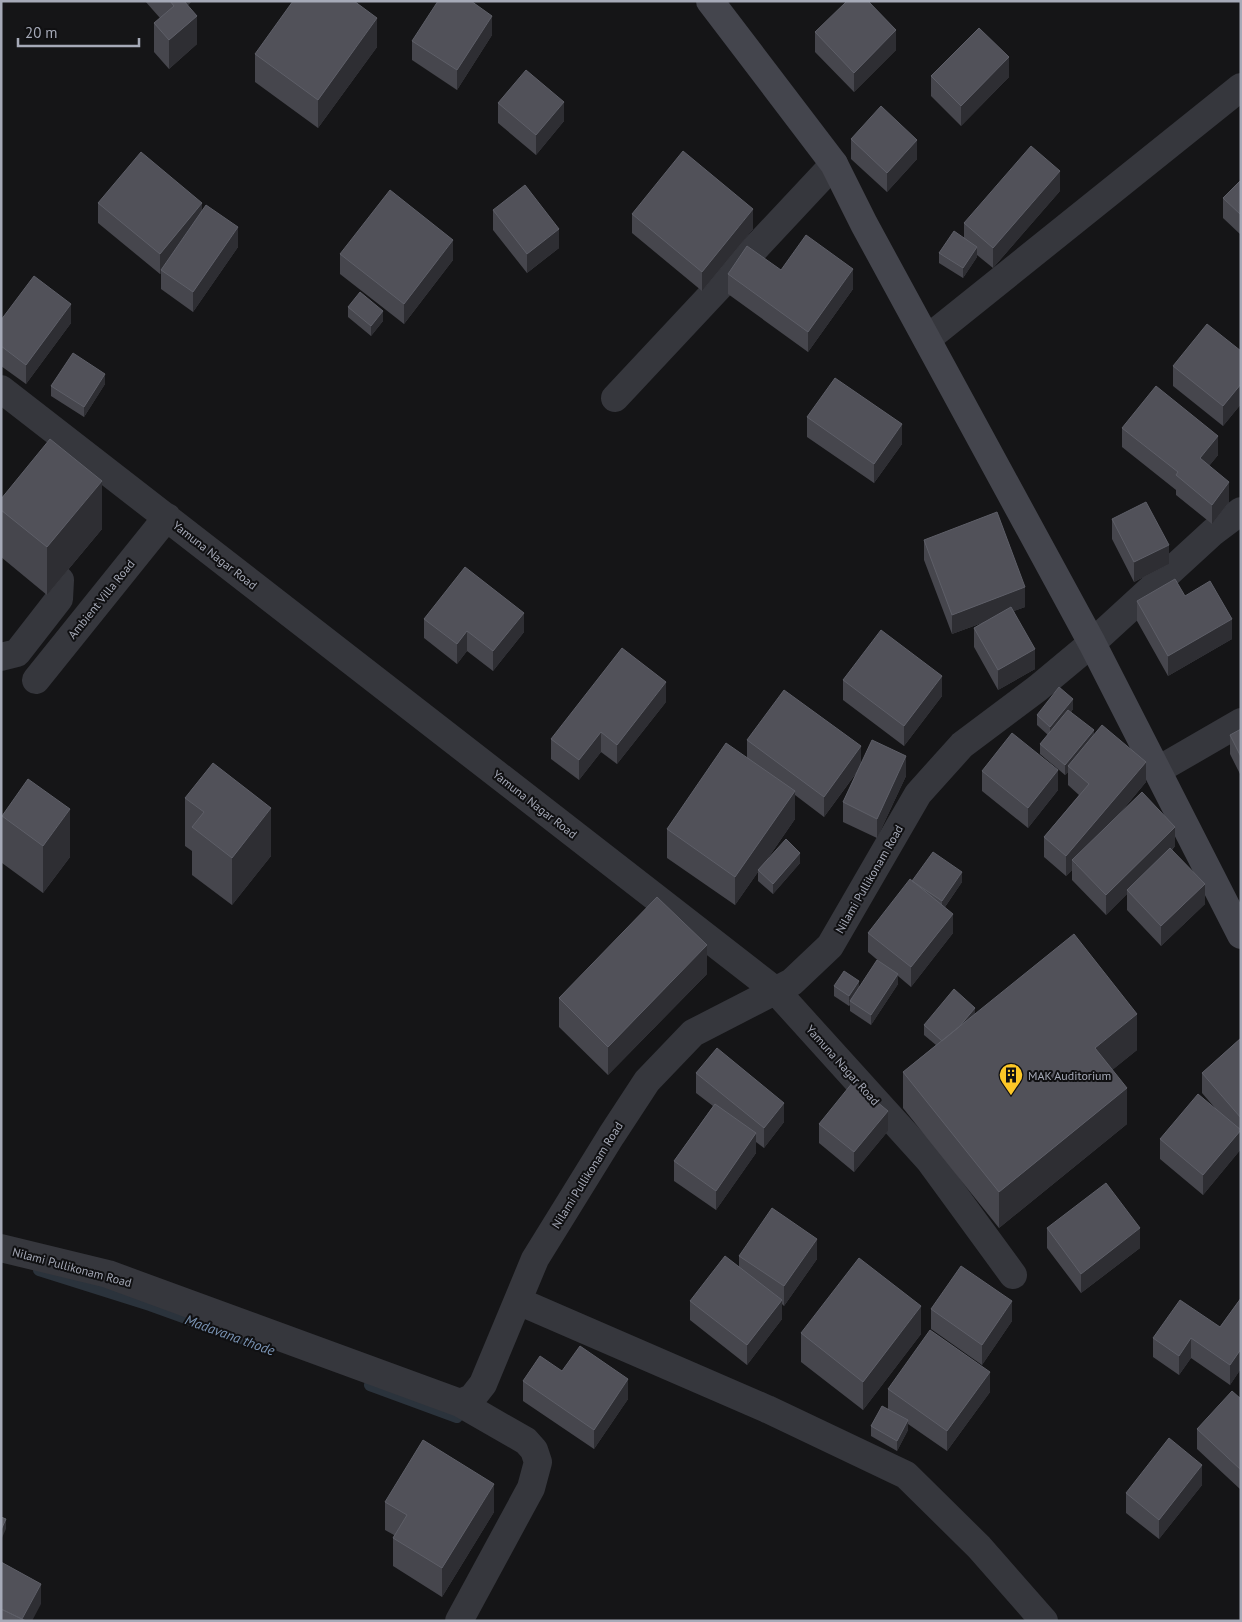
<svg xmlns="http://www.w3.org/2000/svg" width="1242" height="1622" font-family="'PT Sans',sans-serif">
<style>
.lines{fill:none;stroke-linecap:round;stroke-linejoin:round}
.stream{stroke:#2b333c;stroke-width:12}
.street{stroke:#36373d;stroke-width:28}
.secondary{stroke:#44454d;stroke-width:28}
.wall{fill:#46464d}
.shaded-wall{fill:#2e2e33}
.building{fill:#515159;stroke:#5e5f68}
.labels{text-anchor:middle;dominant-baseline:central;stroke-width:4;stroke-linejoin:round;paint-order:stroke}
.street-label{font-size:12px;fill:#a6aab8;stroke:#101012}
.poi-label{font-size:12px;fill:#a6aab8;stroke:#101012;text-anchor:start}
.water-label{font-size:14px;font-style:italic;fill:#7b95b6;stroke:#101012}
</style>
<rect width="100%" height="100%" fill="#151517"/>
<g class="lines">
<path class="stream" d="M39,1270l111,35 100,36
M370,1385l87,32"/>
<path class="street" d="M927,339l314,-252
M1,389l775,602 153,169 84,115
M615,398l219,-234
M1,532l59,48 -1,19 -42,54 -16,4
M36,680l131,-163
M1158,770l83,-48
M1,1248l107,26 352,129 12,-5 11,-14 52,-125 76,-123 36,-55 46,-48 99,-51 38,-36 88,-152 44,-49 76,-57 54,-45 121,-111 28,-21
M518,1301l249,108 139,66 73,72 65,74
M459,1621l72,-133 7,-26 -4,-12 -8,-9 -66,-38"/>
<path class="secondary" d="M710,1l124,163 30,60 228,419 149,292"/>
</g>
<path class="wall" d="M145,1h47l-4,4 9,39 -28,25 -15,-17v-29l6,-5z
M815,32l81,18 -42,42 -39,-40z
M492,35l-35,55 -45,-30v-19z
M377,47l-59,81 -63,-46v-28z
M931,76l78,1 -48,49 -30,-30z
M498,103l66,18 -28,34 -38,-32z
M851,139l66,20 -30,33 -36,-33z
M1241,180v55l-18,-17v-20z
M1060,191l-67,77 -16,-13v2l-14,21 -24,-15v-10l25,-15v-15z
M98,203l104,8 36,36 -45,65 -32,-23v-16l-1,1 -62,-51z
M493,210l66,38 -32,25 -34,-43z
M632,214l121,15 -51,62 -70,-58z
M340,254l113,6 -49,64 -64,-50z
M728,274l125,15 -45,63 -80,-58z
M348,307l35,14 -12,15 -23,-19z
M1,320l70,3 -45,61 -25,-18z
M1241,351v53l-18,22 -50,-40v-20z
M105,384l-21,33 -33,-21v-10z
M807,417l95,27 -28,39 -67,-46z
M1122,428l96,27 -9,11 20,36 -17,22 -36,-29v-5l-54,-43z
M1,499l101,30 -55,66 -46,-38z
M1112,519l57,45 -35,18 -22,-43z
M924,540l101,67 -11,4 21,58 -37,21 -24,-43v-19l8,-5 -30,11 -28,-74z
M1137,601l95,38 -64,37 -31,-55z
M424,619l100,13 -31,39 -26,-20 -10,13 -33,-26z
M843,680l99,16 -38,50 -61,-46z
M666,702l-49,62 -16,-12 -22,28 -28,-21v-20z
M1073,709l-2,3 23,22 52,48 -30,36 59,28 -3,4 33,54 -44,42 -34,-36v-16l-21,21 -34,-35v-10l-6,6 -22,-19v-20l35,-42 -11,-10v-13l-3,3 -25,-21v-10l8,-9 -11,-10v-10z
M1241,729v47l-11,-22v-19z
M747,740l114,23 45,13 -29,62 -34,-16v-20l14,-30 -33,45 -29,-22v24l-31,45 36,-1 -27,31 -15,-13v-9l-23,33 -68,-47v-29l80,-71z
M982,771l76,19 -30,38 -46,-37z
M185,798l86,58 -39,49 -40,-30v-24l-7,-5z
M2,816l68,41 -27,36 -41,-30z
M912,881l50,1 -17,25 8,26 -42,54 -13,-11v8l-27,41 -21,-14v-6l-1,1 -15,-10v-10l25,1 22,-24 -13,-11v-19z
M707,974l-99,101 -49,-48v-29z
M975,1014l162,36 -25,20 15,54 -128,104 -96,-120v-36l33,-27 -12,-10v-10z
M1241,1038v111l-38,46 -43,-36v-20l55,-31 -13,-15v-20z
M696,1073l88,49 -20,26 -8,-6v11l-40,57 -42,-29v-20l39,-55 -17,-13z
M819,1124l69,7 -34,41 -35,-29z
M1047,1228l93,20 -59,45 -34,-45z
M739,1256l78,3 -33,47 -2,-2v15l-35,46 -57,-45v-19l49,-34z
M1241,1298v82l-1,-10 -10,15 -39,-27 -12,17 -26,-18v-19l67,-11z
M931,1309l81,12 -30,44 -51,-36z
M801,1333l120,1 -58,76 -62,-48z
M562,1371l66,28 -34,50 -71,-48v-20z
M888,1389l102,3 -43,59 -39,-27v6l-11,21 -26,-15v-10l17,-17z
M1241,1399v91l-44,-41v-20z
M1202,1485l-43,54 -33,-26v-20z
M385,1502l109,10 -52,85 -49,-31v-28l1,-3 -9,-5z"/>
<path class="shaded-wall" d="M173,1h19l-18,16z
M197,16v28l-28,25v-29z
M492,16v19l-35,55v-20z
M377,18v29l-59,81v-28z
M896,30v20l-42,42v-19z
M1009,57v20l-48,49v-20z
M564,102v19l-28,34v-20z
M917,140v19l-30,33v-19z
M1060,171v20l-67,77v-20z
M202,203v20l-41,47v3l-1,1v-20z
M753,209v20l-51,62v-19z
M238,227v20l-45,65v-20z
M559,229v19l-32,25v-19z
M453,240v20l-49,64v-20z
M977,247v10l-14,21v-10z
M853,269v20l-45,63v-20z
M71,304v19l-45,61v-19z
M383,311v10l-12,15v-10z
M105,374v10l-21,33v-10z
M1241,384v20l-18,22v-20z
M902,424v20l-28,39v-19z
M1218,436v19l-18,22v-19z
M102,481v48l-55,66v-48z
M1229,482v20l-17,22v-19z
M1169,545v19l-35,18v-20z
M1025,587v20l-73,27v-19z
M524,613v19l-31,39v-20z
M1232,619v20l-64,37v-20z
M467,631v20l-10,13v-20z
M1035,649v20l-37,21v-20z
M942,676v20l-38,50v-20z
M666,682v20l-49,62v-19z
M1073,699v10l-23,28v-10z
M1094,730v11l-26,25v6l-3,3v-10z
M601,732v20l-22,28v-20z
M861,746v20l-37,51v-20z
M906,756v20l-29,62v-19z
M1146,762v20l-70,83 -4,-5v10l-6,6v-20z
M1058,770v20l-30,38v-20z
M795,791v28l-36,52 -1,-1v2l-23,33v-28z
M271,808v48l-39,49v-47z
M70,809v48l-27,36v-47z
M1175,827v19l-46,46 -2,-2v4l-21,21v-20z
M800,853v10l-27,31v-10z
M962,872v10l-20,29v-10z
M1205,884v20l-44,42v-20z
M953,914v19l-42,54v-20z
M707,945v29l-99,101v-28z
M898,974v10l-27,41v-10z
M859,981v10l-9,10 -1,5v-10z
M975,1008v10l-30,25z
M1137,1014v36l-42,34v-36z
M1127,1088v36l-128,104v-36z
M784,1103v19l-20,26v-20z
M888,1111v20l-34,41v-20z
M1241,1130v19l-38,46v-20z
M756,1133v20l-40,57v-19z
M1140,1228v20l-59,45v-19z
M817,1239v20l-33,47v-20z
M782,1300v19l-35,46v-20z
M1012,1301v20l-30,44v-20z
M921,1306v28l-58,76v-28z
M1191,1338v20l-12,17v-19z
M1241,1349l-1,21 -10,15v-20z
M990,1372v20l-43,59v-20z
M628,1379v20l-34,50v-19z
M908,1420v10l-11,21v-10z
M1202,1465v20l-43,54v-19z
M494,1484v28l-52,85v-29z
M6,1519v10l-5,11v-10z
M41,1584v20l-9,17h-11z"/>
<path class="building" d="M170,1h14l13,15 -28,24 -15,-17 20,-17z
M293,1h61l23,17 -59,82 -63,-46z
M438,1h33l21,15 -35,54 -45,-29z
M847,1h21l28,29 -42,43 -39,-41z
M979,28l30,29 -48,49 -30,-30z
M526,70l38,32 -28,33 -38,-32z
M881,106l36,34 -30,33 -36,-34z
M1031,146l29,25 -67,77 -29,-25z
M683,151l70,58 -51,63 -70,-58z
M141,152l61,51 -42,51 -62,-51z
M1241,180v35l-18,-17z
M525,185l34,44 -32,25 -34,-44z
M390,190l63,50 -49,64 -64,-50z
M206,205l32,22 -45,65 -32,-22z
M954,231l23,16 -14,21 -24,-15z
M806,235l47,34 -45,63 -80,-58 19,-28 34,24z
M34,276l37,28 -45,61 -25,-19v-26z
M360,292l23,19 -12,15 -23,-19z
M1207,324l34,27v33l-18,22 -50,-40z
M73,353l32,21 -21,33 -33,-21z
M835,378l67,46 -28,40 -67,-47z
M1156,386l62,50 -18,22 29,24 -17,23 -36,-30 2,-3 -56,-44z
M50,439l52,42 -55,66 -46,-37v-11z
M1146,502l23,43 -35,17 -22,-43z
M997,512l28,75 -73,28 -28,-75z
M465,567l59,46 -31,38 -26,-20 -10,13 -33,-25z
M1175,579l10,17 25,-15 22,38 -64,37 -31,-55z
M1011,607l24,42 -37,21 -24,-42z
M881,630l61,46 -38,50 -61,-46z
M622,648l44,34 -49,63 -16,-13 -22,28 -28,-21z
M1059,687l14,12 -23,28 -13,-12z
M784,690l77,56 -37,51 -77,-57z
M1068,710l26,20 -29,35 -25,-21z
M1102,725l44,37 -80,94 -22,-19 45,-53 -21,-18z
M1241,729v28l-11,-22z
M1012,733l46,37 -30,38 -46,-37z
M872,740l34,16 -29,63 -34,-17z
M726,743l69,48 -60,86 -68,-48z
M213,763l58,45 -39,50 -40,-31 12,-15 -19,-14z
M28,779l42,30 -27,37 -41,-30z
M1142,792l33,35 -69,68 -34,-35z
M786,839l14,14 -27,31 -15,-14z
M1170,848l35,36 -44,42 -34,-36z
M933,852l29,20 -20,29 -30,-20z
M910,879l43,35 -42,53 -43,-34z
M657,897l50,48 -99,102 -49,-49z
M1074,934l63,80 -42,34 32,40 -128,104 -96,-120z
M877,960l21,14 -27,41 -21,-14z
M844,971l15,10 -10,15 -15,-10z
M954,989l21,19 -16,19 -17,14 -18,-16z
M1241,1038v80l-39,-45z
M717,1048l67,55 -20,25 -68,-55z
M853,1082l35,29 -34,41 -35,-28z
M1198,1094l43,36 -38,45 -43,-36z
M715,1104l41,29 -40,58 -42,-30z
M1106,1183l34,45 -59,46 -34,-46z
M772,1208l45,31 -33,47 -45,-30z
M725,1256l57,44 -35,45 -57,-44z
M859,1258l62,48 -58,76 -62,-49z
M961,1266l51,35 -30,44 -51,-36z
M1241,1298v51l-11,16 -39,-27 -12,18 -26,-18 27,-38 40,27z
M930,1330l60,42 -43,59 -59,-42z
M580,1346l48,33 -34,51 -71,-49 17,-25 22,15z
M1232,1391l9,8v71l-44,-41z
M882,1406l26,14 -11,21 -26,-15z
M1169,1438l33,27 -43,55 -33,-27z
M423,1440l71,44 -52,84 -49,-30 14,-23 -22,-13z
M1,1517l5,2 -5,11z
M1,1562l40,22 -19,35 -21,-10z
M1,1609l25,12h-25z"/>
<defs>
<g id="building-pin" transform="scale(1.25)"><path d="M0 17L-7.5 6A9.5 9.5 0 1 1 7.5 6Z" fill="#fdc727" stroke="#101012"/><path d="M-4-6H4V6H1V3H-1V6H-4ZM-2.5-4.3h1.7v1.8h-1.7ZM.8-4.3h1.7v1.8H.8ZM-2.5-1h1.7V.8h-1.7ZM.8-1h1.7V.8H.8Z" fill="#111"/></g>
</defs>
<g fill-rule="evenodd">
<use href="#building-pin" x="1011" y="1075"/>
</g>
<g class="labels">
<g class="street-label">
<text transform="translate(215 555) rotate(38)">Yamuna Nagar Road</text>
<text transform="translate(101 599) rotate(-51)">Ambient Villa Road</text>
<text transform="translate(535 804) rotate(38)">Yamuna Nagar Road</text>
<text transform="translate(869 879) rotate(-60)">Nilami Pullikonam Road</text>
<text transform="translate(843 1065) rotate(48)">Yamuna Nagar Road</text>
<text transform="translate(587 1175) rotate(-58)">Nilami Pullikonam Road</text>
<text transform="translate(72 1267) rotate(15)">Nilami Pullikonam Road</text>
</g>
<g class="poi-label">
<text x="1028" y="1075">MAK Auditorium</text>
</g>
<g class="water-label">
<text transform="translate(230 1335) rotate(20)">Madavana thode</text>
</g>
</g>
<rect width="1242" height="1622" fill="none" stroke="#a6aab8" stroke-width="5"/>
<path d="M18 38v8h121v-8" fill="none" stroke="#a6aab8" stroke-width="2.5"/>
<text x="25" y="38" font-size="15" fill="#a6aab8" stroke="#101012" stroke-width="4" paint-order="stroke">20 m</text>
</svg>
